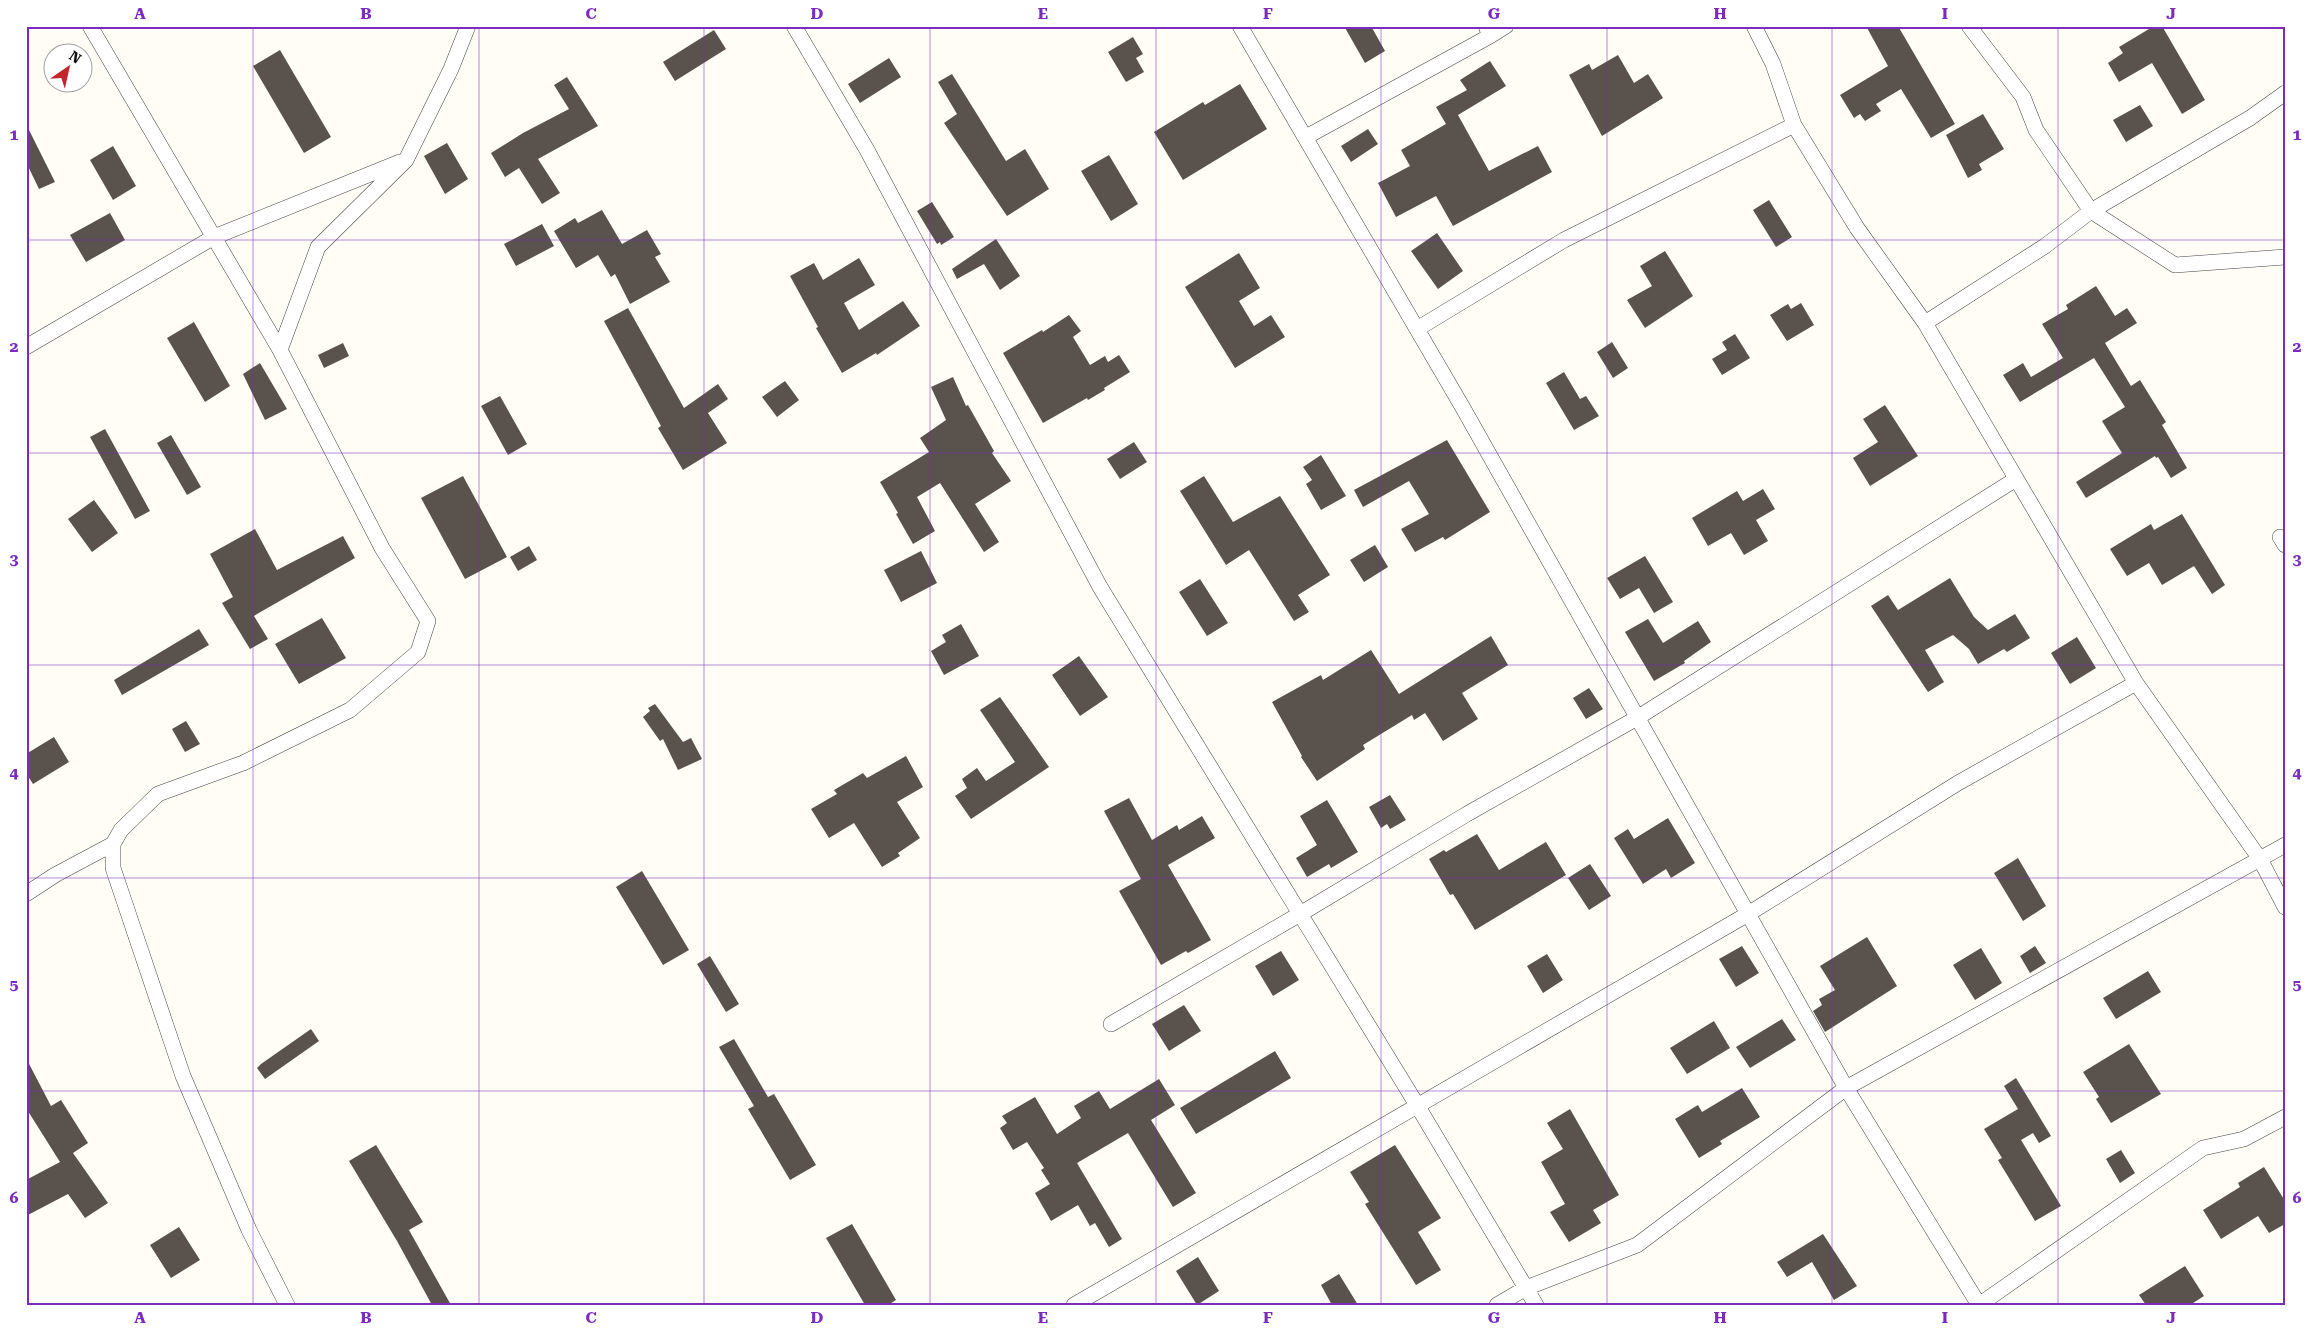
<svg xmlns="http://www.w3.org/2000/svg" width="2311" height="1331" font-family="'Roboto Serif',serif">
<style>
.building{fill:#5a524d}
.lines{fill:none;stroke-linecap:round;stroke-linejoin:round}
.street-casing{stroke:#444;stroke-width:16}
.street{stroke:#fff;stroke-width:15}
.grid{fill:none;stroke:#7b2cbf;stroke-width:1;stroke-opacity:0.55}
.neatline{fill:none;stroke:#7b2cbf;stroke-width:2}
.grid-label{font-size:16px;text-anchor:middle;font-weight:bold;fill:#7b2cbf}
</style>
<rect width="100%" height="100%" fill="#fffdf5"/>
<path class="building" d="M1344,26h27l14,25 -20,12z
M1866,26h32l57,98 -24,14 -30,-49 -25,15 5,7 -16,10 -5,-7 -6,4 -14,-23 48,-29z
M2154,26h8l43,74 -23,14 -30,-51 -33,19 -11,-19 15,-10 -4,-6z
M714,30l12,19 -51,32 -12,-19z
M1133,37l10,17 -7,4 8,14 -18,10 -18,-30z
M280,50l51,87 -27,16 -51,-87z
M1618,55l16,28 14,-9 15,24 -61,38 -33,-61 20,-11 3,6z
M889,58l12,19 -41,26 -12,-19z
M1490,61l16,25 -48,29 31,56 49,-25 14,26 -99,54 -17,-30 -40,21 -18,-34 32,-17 -9,-16 45,-26 -10,-17 31,-17 -7,-10z
M952,74l54,87 19,-12 24,40 -42,27 -63,-93 13,-9 -19,-32z
M567,77l31,49 -60,33 22,34 -18,11 -23,-36 -14,9 -14,-24 32,-20 46,-24 -15,-24z
M1240,84l27,45 -84,51 -29,-48 49,-30 2,3z
M2140,105l13,21 -27,16 -13,-22z
M1983,114l21,35 -25,15 3,6 -14,8 -22,-43z
M26,124l29,58 -16,7 -13,-27z
M1368,129l10,15 -27,18 -10,-16z
M447,143l21,36 -23,15 -21,-38z
M113,146l23,40 -23,14 -23,-40z
M1109,155l29,49 -27,17 -30,-50z
M1769,200l23,37 -16,10 -23,-37z
M932,202l22,35 -13,8 -1,-3 -3,2 -20,-33z
M602,210l20,34 25,-14 14,24 -6,3 15,25 -40,22 -15,-30 -4,3 -13,-22 -22,13 -22,-37 21,-13 3,5z
M110,213l15,27 -39,22 -16,-27z
M542,224l12,22 -38,20 -12,-22z
M1437,233l26,38 -25,18 -27,-38z
M996,239l24,37 -20,14 -16,-26 -27,15 -5,-10z
M1665,251l28,45 -48,32 -18,-28 25,-14 -12,-20z
M1239,253l21,35 -21,13 15,25 17,-11 14,22 -50,31 -50,-81z
M859,258l16,27 -31,18 15,27 44,-29 17,25 -43,29 -1,-2 -34,20 -26,-45 2,-1 -28,-51 24,-13 9,17z
M2096,286l19,30 12,-8 10,15 -32,20 26,43 9,-6 26,42 -4,3 25,43 -16,10 -13,-21 -2,1 -1,-2 -69,42 -10,-16 46,-29 -20,-32 23,-14 -31,-49 -74,44 -17,-27 20,-12 8,14 32,-19 -21,-34 26,-15 -2,-4z
M1801,303l13,22 -27,16 -17,-26 18,-11 3,5z
M628,308l56,100 34,-24 10,15 -20,14 19,30 -44,27 -25,-42 3,-2 -57,-105z
M1069,315l12,16 -8,6 17,28 15,-9 3,6 11,-7 11,17 -26,16 1,2 -17,10 -1,-2 -44,25 -40,-70 39,-23 1,2z
M194,322l36,64 -25,16 -38,-64z
M1735,334l15,24 -28,17 -10,-16 15,-9 -5,-8z
M1612,342l16,26 -15,10 -16,-26z
M343,343l6,13 -25,12 -6,-13z
M260,363l27,46 -22,11 -22,-46z
M1564,372l16,27 6,-3 13,20 -25,14 -28,-47z
M953,377l13,29 2,-1 26,46 -2,2 19,28 -36,23 24,38 -15,10 -44,-69 -23,14 18,34 -22,13 -17,-30 2,-1 -18,-31 49,-30 -9,-14 26,-18 -15,-33z
M785,381l14,19 -22,17 -15,-20z
M500,396l27,48 -19,11 -27,-49z
M1885,405l33,51 -48,30 -17,-28 25,-16 -15,-23z
M105,429l45,82 -15,8 -45,-82z
M171,435l30,52 -14,8 -30,-52z
M1447,440l43,72 -45,28 -2,-3 -28,15 -14,-23 28,-15 -20,-33 -46,26 -9,-17z
M1134,442l13,20 -27,17 -13,-20z
M1321,455l25,41 -25,14 -15,-26 6,-4 -9,-13z
M463,476l44,81 -42,22 -44,-81z
M1204,476l29,46 47,-26 50,79 -32,20 11,17 -15,9 -45,-71 -23,15 -46,-74z
M1763,489l12,20 -19,11 12,21 -24,14 -13,-22 -23,13 -16,-28 45,-27 6,10z
M94,500l24,33 -26,19 -24,-33z
M2182,514l43,71 -13,9 -18,-28 -32,19 -13,-22 -22,13 -17,-27 41,-25 3,6z
M255,529l22,41 66,-34 12,22 -98,56 -3,2 14,23 -18,10 -28,-46 11,-6 -23,-43z
M1375,545l13,22 -24,15 -14,-22z
M529,546l8,14 -19,11 -8,-14z
M921,551l16,32 -36,19 -17,-32z
M1645,556l28,46 -19,11 -15,-25 -19,11 -13,-21z
M1950,578l24,39 14,13 27,-16 15,24 -23,14 -3,-3 -26,15 -9,-15 -16,-14 -28,15 19,32 -16,10 -57,-86 17,-11 10,15z
M1200,579l28,44 -21,13 -28,-44z
M322,618l24,40 -47,26 -24,-40z
M1648,619l15,24 35,-22 13,21 -27,19 1,2 -31,18 -29,-49z
M961,624l18,32 -35,19 -13,-24 15,-9 -4,-7z
M199,629l10,16 -87,50 -8,-15z
M1491,636l17,29 -46,28 16,26 -35,22 -18,-28 -11,7 -2,-5 -49,30 2,4 -48,32 -16,-24 1,-1 -30,-54 49,-27 2,5 48,-30 28,44z
M2077,637l19,31 -26,16 -19,-31z
M1079,656l29,41 -28,19 -28,-41z
M1589,688l14,21 -17,10 -13,-21z
M1000,697l49,70 -78,52 -16,-23 12,-8 -5,-9 15,-11 9,13 29,-19 -35,-52z
M655,704l28,38 8,-4 11,21 -24,11 -15,-31 -3,2 -17,-24 7,-6 -2,-3z
M186,721l14,23 -15,8 -13,-23z
M54,737l15,25 -36,22 -7,-11v-19z
M906,756l17,31 -26,15 23,36 -22,15 2,3 -18,11 -28,-44 -25,15 -18,-29 26,-15 -3,-4 29,-17 4,5z
M1390,795l16,25 -16,9 -3,-5 -6,4 -12,-21z
M1129,798l23,42 25,-15 2,5 23,-14 13,22 -47,27 43,75 -23,13 -2,-2 -25,14 -42,-74 22,-12 -37,-68z
M1327,800l31,52 -27,16 -2,-4 -22,13 -11,-19 21,-13 -17,-29z
M1668,818l27,45 -24,15 -5,-9 -23,15 -29,-46 14,-9 6,10z
M1477,834l22,36 47,-28 20,33 -91,55 -22,-36 -3,1 -21,-36 15,-9 2,2z
M2018,858l28,48 -23,15 -29,-48z
M1590,864l21,32 -22,14 -21,-32z
M642,871l47,79 -26,15 -47,-78z
M1867,937l30,49 -72,46 -12,-21 9,-6 -3,-6 16,-9 -15,-24z
M1742,946l17,27 -23,14 -17,-28z
M2035,946l11,17 -16,10 -10,-17z
M1981,948l21,35 -27,17 -22,-35z
M1281,951l18,29 -26,16 -18,-30z
M1547,954l16,26 -20,13 -16,-27z
M710,956l29,48 -13,8 -29,-48z
M2148,971l13,21 -45,27 -13,-21z
M1184,1005l17,26 -32,20 -17,-27z
M1782,1019l14,21 -46,28 -14,-21z
M1714,1021l16,27 -43,26 -17,-26z
M311,1029l8,12 -54,38 -8,-11 4,-4z
M734,1039l34,58 6,-3 42,71 -26,15 -42,-71 6,-3 -35,-59z
M2129,1044l32,50 -50,29 -15,-24 3,-2 -16,-25z
M1275,1051l16,27 -95,56 -16,-26z
M26,1058l25,48 10,-6 27,43 -15,10 35,50 -23,15 -17,-24 -42,22v-36l34,-18 -34,-54z
M2016,1078l35,58 -12,7 -6,-10 -12,7 40,66 -26,15 -37,-61 4,-2 -18,-29 34,-20 -14,-23z
M1159,1079l16,26 -24,15 45,73 -23,14 -45,-74 -51,30 45,76 -13,8 -14,-24 -5,3 -12,-21 -27,16 -16,-28 15,-9 -9,-14 3,-2 -17,-26 -14,8 -13,-22 7,-5 -5,-7 33,-19 22,37 24,-16 -7,-12 25,-15 11,18z
M1742,1088l18,29 -40,24 2,3 -23,14 -24,-39 23,-14 4,7z
M1570,1109l49,86 -26,15 8,13 -32,19 -19,-30 15,-8 -24,-42 22,-13 -16,-26z
M376,1145l47,77 -14,8 42,75h-19l-35,-64 -48,-80z
M1395,1145l46,73 -23,14 23,38 -25,15 -51,-81 4,-2 -19,-30z
M2121,1150l14,23 -15,10 -14,-24z
M2264,1167l21,34v23l-16,9 -11,-17 -37,23 -18,-29 37,-23 -2,-4z
M852,1224l44,76 -8,5h-23l-39,-67z
M179,1227l21,33 -29,18 -21,-33z
M1823,1234l34,52 -23,14 -22,-38 -25,15 -10,-15z
M1198,1257l21,34 -22,14 -21,-34z
M2185,1266l19,30 -14,9h-44l-7,-10z
M1339,1274l19,31h-26l-11,-20z"/>
<g class="lines">
<g class="street-casing">
<path id="street" d="M90,26l190,324
M794,26l73,124 233,437 317,518 119,200
M1240,26l223,382 383,680 133,217
M1754,26l19,38 21,61 63,103 68,95 211,360 124,176 25,48
M1490,36l16,-10
M2285,93l-35,25 -159,93 84,54 110,-8
M1306,137l184,-101 -4,-10
M1925,323l120,-77 46,-35 -55,-81 -13,-33 -54,-71
M1417,329l147,-89 230,-115
M26,347l188,-110 186,-75
M2280,537l5,8
M26,894l29,-19 58,-31
M1111,1024l189,-110 167,-100 170,-96 379,-239
M287,1305l-38,-75 -66,-154 -70,-208v-24l8,-14 37,-36 85,-31 107,-53 68,-58 10,-31 -46,-73 -102,-198 38,-103 88,-87 45,-91 17,-43
M1074,1305l674,-391 210,-131 178,-100
M1497,1305l29,-17 111,-43 209,-157 439,-243
M1979,1305l224,-157 41,-9 41,-22"/>
</g>
<use href="#street" class="street"/>
</g>
<path class="grid" d="M253,26v1279M479,26v1279M704,26v1279M930,26v1279M1156,26v1279M1381,26v1279M1607,26v1279M1832,26v1279M2058,26v1279M26,240h2259M26,453h2259M26,665h2259M26,878h2259M26,1091h2259"/>
<rect width="2311" height="1331" fill="none" stroke="#ffffff" stroke-width="55"/>
<g transform="translate(68 68) rotate(34)"><circle r="24" fill="#ffffff" stroke="#a0a0a0"/>
<path d="M0-4L9 19L0 12L-9 19Z" fill="#c4262e"/>
<text y="-8" font-size="14" font-weight="bold" text-anchor="middle" fill="#111111">N</text>
</g>
<rect x="28" y="28" width="2256" height="1276" class="neatline"/>
<g class="grid-label">
<text x="140" y="19">A</text>
<text x="366" y="19">B</text>
<text x="591" y="19">C</text>
<text x="817" y="19">D</text>
<text x="1043" y="19">E</text>
<text x="1268" y="19">F</text>
<text x="1494" y="19">G</text>
<text x="1720" y="19">H</text>
<text x="1945" y="19">I</text>
<text x="2171" y="19">J</text>
<text x="14" y="140">1</text>
<text x="2297" y="140">1</text>
<text x="14" y="352">2</text>
<text x="2297" y="352">2</text>
<text x="14" y="565">3</text>
<text x="2297" y="565">3</text>
<text x="14" y="778">4</text>
<text x="2297" y="778">4</text>
<text x="14" y="990">5</text>
<text x="2297" y="990">5</text>
<text x="14" y="1203">6</text>
<text x="2297" y="1203">6</text>
<text x="140" y="1323">A</text>
<text x="366" y="1323">B</text>
<text x="591" y="1323">C</text>
<text x="817" y="1323">D</text>
<text x="1043" y="1323">E</text>
<text x="1268" y="1323">F</text>
<text x="1494" y="1323">G</text>
<text x="1720" y="1323">H</text>
<text x="1945" y="1323">I</text>
<text x="2171" y="1323">J</text>
</g>
</svg>
